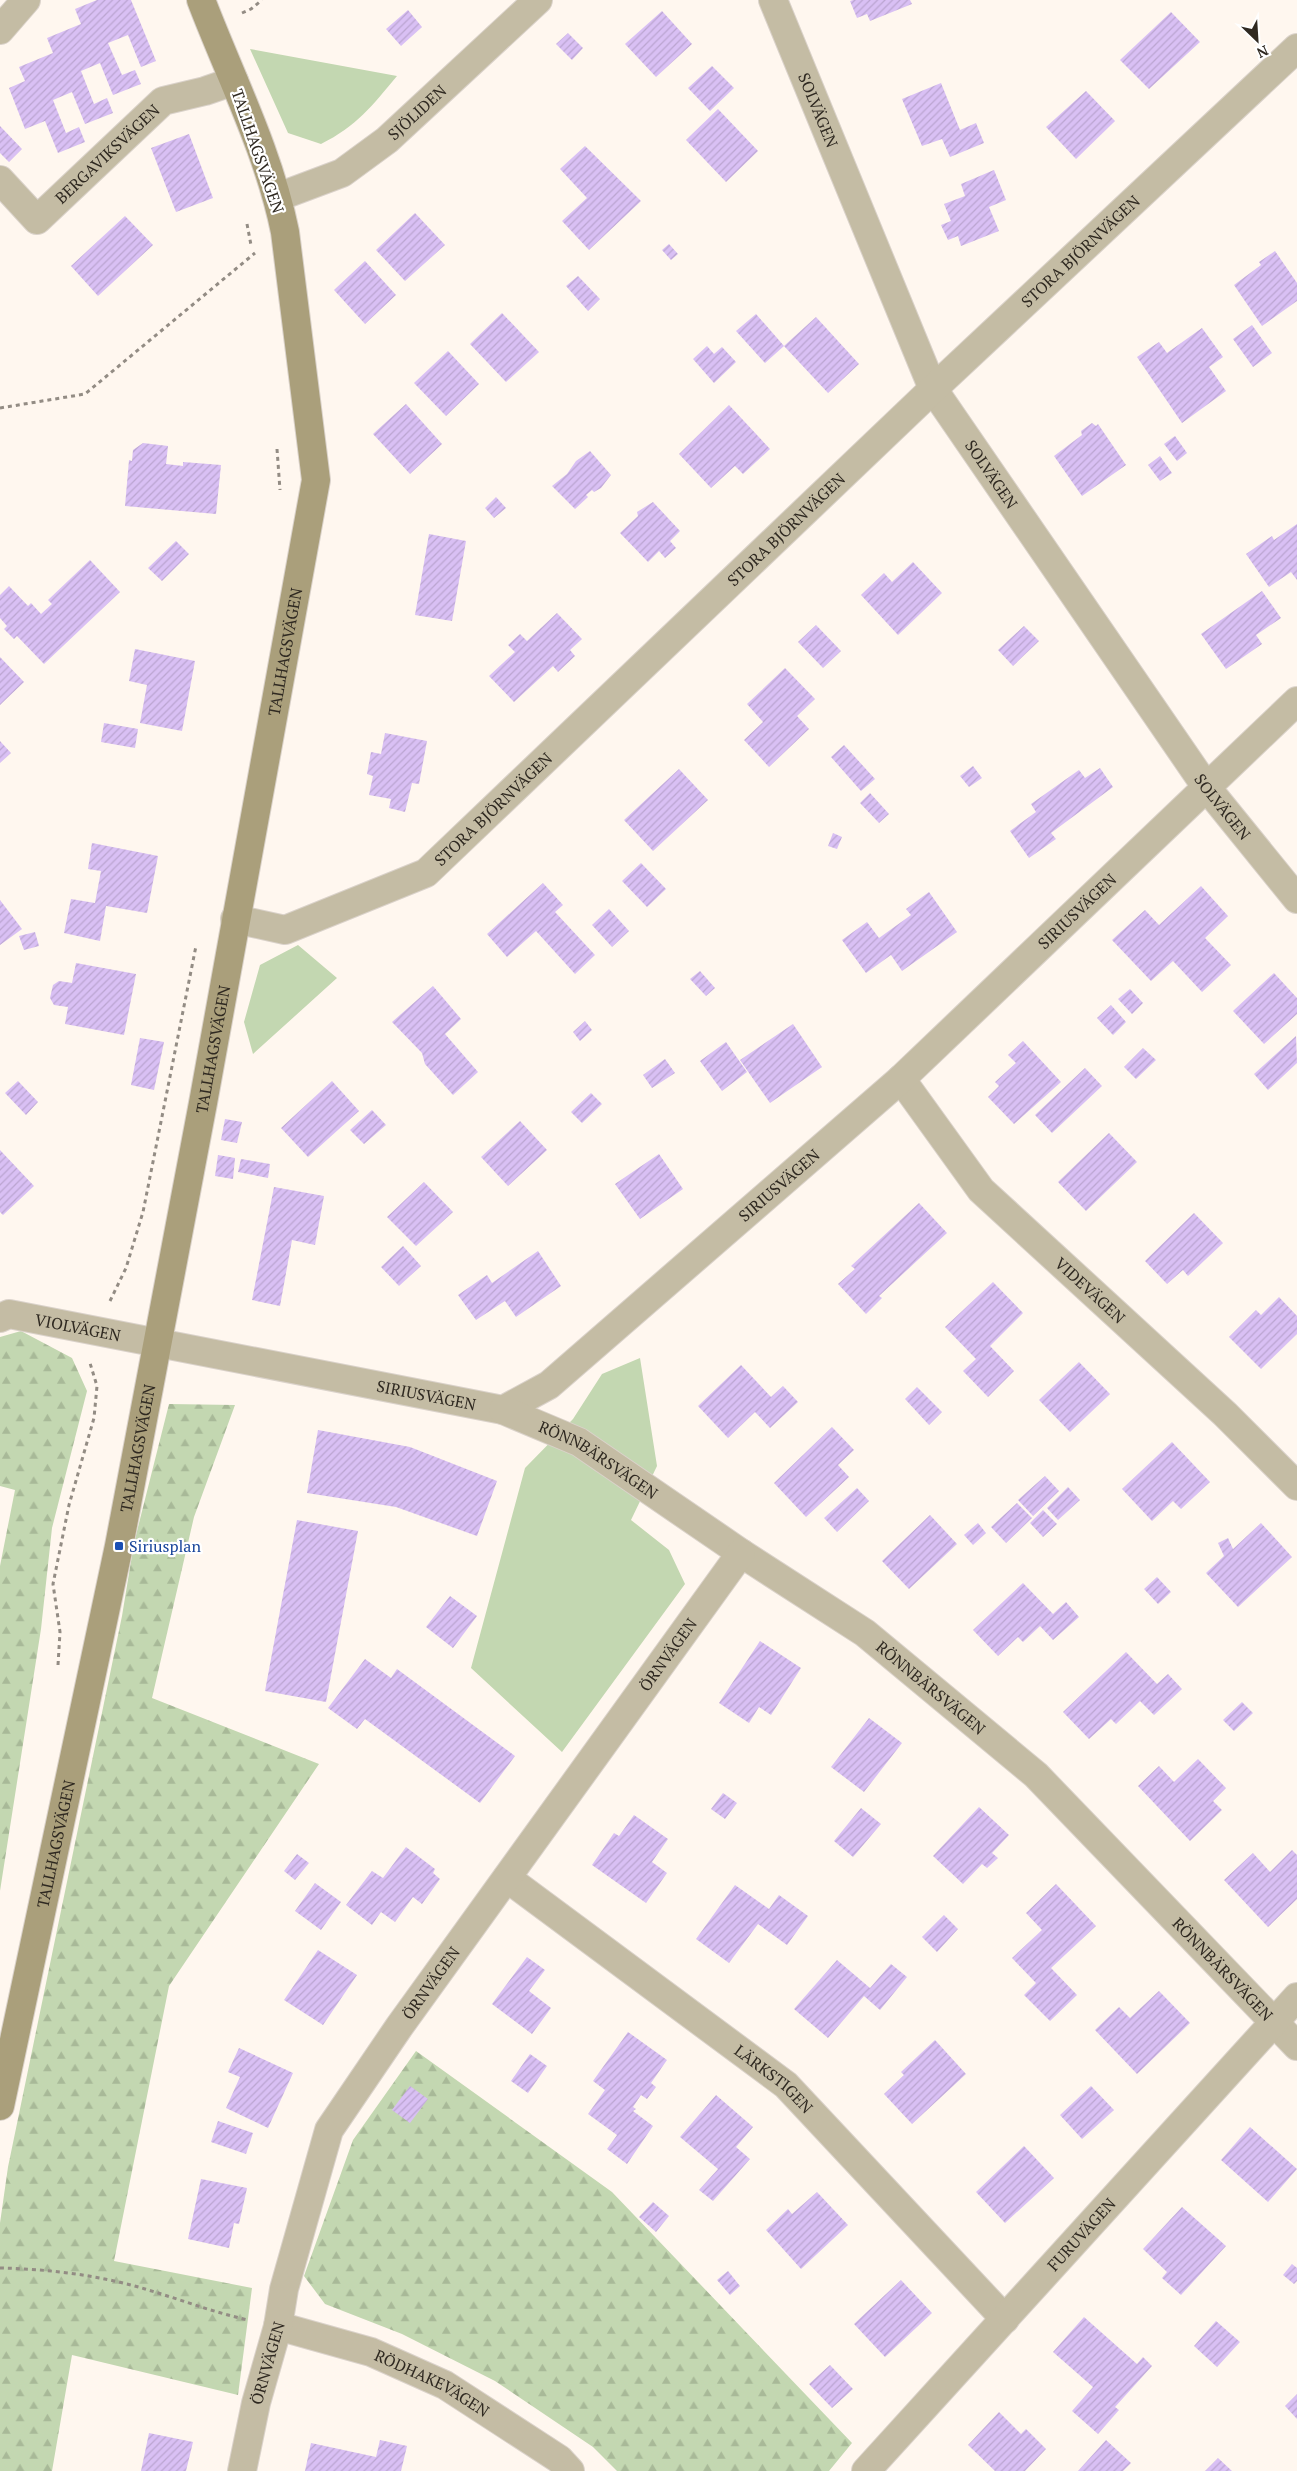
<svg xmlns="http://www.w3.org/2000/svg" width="1297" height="2471" font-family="'PT Serif',serif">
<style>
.grass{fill:#c3d7b1}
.forest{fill:url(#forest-firs)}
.building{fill:url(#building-hatch)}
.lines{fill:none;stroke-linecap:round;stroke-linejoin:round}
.minor-casing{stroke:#dad2ca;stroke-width:30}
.secondary-casing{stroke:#dad2ca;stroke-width:30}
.path{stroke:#938c84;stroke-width:3;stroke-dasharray:4 4;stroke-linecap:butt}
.minor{stroke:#c4bca4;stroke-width:28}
.secondary{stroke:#aa9f7b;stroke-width:28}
.transit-dot{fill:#1a4fb4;stroke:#fff;stroke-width:2}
.labels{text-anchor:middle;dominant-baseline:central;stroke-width:4.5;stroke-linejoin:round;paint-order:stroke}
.street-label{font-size:16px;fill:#2f2921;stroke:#fff}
.transit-label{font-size:16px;fill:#164399;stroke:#fff;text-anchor:start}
</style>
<defs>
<pattern id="forest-firs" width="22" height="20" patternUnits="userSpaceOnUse" patternTransform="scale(1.25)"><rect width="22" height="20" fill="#c3d7b1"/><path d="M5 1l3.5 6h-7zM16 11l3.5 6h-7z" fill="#a8b998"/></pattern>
<pattern id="building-hatch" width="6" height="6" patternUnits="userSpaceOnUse" patternTransform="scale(1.25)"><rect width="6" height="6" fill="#d9c0f4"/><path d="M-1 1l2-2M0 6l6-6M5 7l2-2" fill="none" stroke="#bba5d1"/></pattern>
</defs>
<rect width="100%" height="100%" fill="#fff7ef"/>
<path class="grass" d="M250,49l147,27c-25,30 -40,50 -76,68l-33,-11z
M298,945l39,33 -84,76 -9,-32 16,-57z
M640,1358l17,108 -26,54 38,30 16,34 -123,168 -91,-84 54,-200 48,-49 29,-45z"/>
<path class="forest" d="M21,1331l51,27 15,33 -35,137 -11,101 -41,262v-325l15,-76 -15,-4v-149z
M169,1404l66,1 -41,112 -42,181 167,66 -150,222 -55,275 138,27 -14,107 -166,-40 -20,116h-52v-248l8,-56 114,-551 12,-73z
M416,2051l196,141 240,251 -23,28h-212l-24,-24 -98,-66 -93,-47 -77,-30 -21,-28 49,-136z"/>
<path class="building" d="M97,0h34l25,61 -15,6 -13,-32 -20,8 14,32 13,-5 6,14 -28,11 -13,-32 -19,8 13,33 13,-6 6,15 -28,11 -13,-32 -19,8 13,33 13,-6 6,15 -27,11 -13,-32 -20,8 -16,-41 16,-7 -6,-14 34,-14 -6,-15 34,-14 -6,-15z
M853,0h57l2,4 -42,17 -3,-7 -10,4 -7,-17z
M408,10l14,17 -21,19 -15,-17z
M662,11l30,33 -36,33 -31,-33z
M1171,12l29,30 -51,47 -29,-29z
M568,33l15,15 -11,12 -16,-16z
M712,66l22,22 -24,23 -22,-23z
M941,83l19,47 16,-7 8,20 -34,14 -8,-18 -20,7 -20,-47z
M1086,91l29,30 -39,38 -30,-32z
M718,109l40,42 -32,31 -40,-42z
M0,126l22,23 -13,13 -9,-9z
M189,134l24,64 -37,14 -25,-64z
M585,146l56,55 -52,49 -27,-29 25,-23 -27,-29z
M994,170l12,30 -17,7 10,24 -38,15 -3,-10 -10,4 -7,-15 10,-4 -7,-17 21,-8 -4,-12z
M415,213l30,32 -40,36 -29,-31z
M125,216l28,29 -55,51 -27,-30z
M669,244l9,10 -7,6 -9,-10z
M1275,251l22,32v18l-35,25 -28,-41 27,-20 -2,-3z
M365,261l31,34 -31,29 -31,-34z
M578,276l22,23 -12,12 -22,-25z
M502,313l37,39 -33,30 -36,-38z
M756,314l28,32 -19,17 -29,-32z
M816,317l43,47 -31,29 -44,-47z
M1252,325l20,28 -19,14 -20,-28z
M1202,328l21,29 -14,10 17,24 -44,32 -45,-66 22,-15 8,11z
M707,346l7,8 8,-7 14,15 -22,21 -21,-24z
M448,351l31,33 -33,32 -32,-33z
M406,404l36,40 -32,30 -37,-40z
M729,405l41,44 -27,25 -8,-8 -24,22 -32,-34z
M1092,423l4,3 2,-2 28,41 -44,31 -28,-40 28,-21 -1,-4z
M1175,436l12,17 -10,8 -13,-17z
M143,443l25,3 -2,18 17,2v-4l38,3 -5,49 -91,-8 4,-46 3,1 1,-11z
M590,451l21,24 -10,13 -7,4 -2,-2 -6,5 2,2 -13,12 -23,-23 15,-12 9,-13z
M1160,456l12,17 -12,8 -12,-16z
M496,497l10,11 -12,10 -9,-10z
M653,502l27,29 -10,10 6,7 -11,10 -6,-7 -11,11 -28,-29 18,-17 -1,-4z
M1297,524v56l-6,-8 -22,15 -23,-33 26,-18 2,4z
M429,534l37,7 -14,80 -37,-6z
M176,541l13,13 -27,27 -14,-13z
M90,560l30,32 -76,72 -27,-28 -3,3 -10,-10 3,-3 -7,-8v-23l9,-9 19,20 3,-3 10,11 11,-10 -4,-4z
M913,562l29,31 -44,42 -37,-40 23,-22 8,9z
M1262,591l19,27 -25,17 6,9 -36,25 -25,-35z
M557,613l25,26 -12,11 5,6 -17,16 -5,-6 -39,36 -25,-26 26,-24 -7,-7 12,-11 7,7z
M816,625l25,26 -18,17 -25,-26z
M1024,626l15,15 -26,25 -15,-16z
M135,649l60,12 -13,70 -42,-8 7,-38 -18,-4z
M0,657l24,25 -24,23z
M785,668l30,31 -18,17 12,13 -40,38 -25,-27 19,-18 -16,-18z
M104,723l34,6 -3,19 -34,-6z
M385,733l42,8 -8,43 -7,-1 -7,29 -16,-4 2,-9 -22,-4 4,-19 -6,-2 4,-22 10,2z
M0,741l11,12 -11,10z
M844,745l31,34 -14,12 -30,-34z
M973,766l9,12 -13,9 -9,-11z
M1100,768l13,19 -62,46 5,6 -27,19 -19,-27 26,-19 -5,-8 48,-34 6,8z
M679,769l29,31 -55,51 -29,-31z
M870,793l19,21 -10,9 -19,-20z
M833,833l9,4 -5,12 -9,-3z
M92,843l66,13 -11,57 -41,-7 -6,35 -36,-8 7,-34 24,4 6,-32 -13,-2z
M641,863l25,26 -19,18 -25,-26z
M543,883l20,22 -8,7 40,43 -20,19 -39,-43 -29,26 -20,-23z
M1201,886l27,30 -23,22 26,27 -29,27 -29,-31 -22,20 -39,-41 33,-30 14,15z
M929,892l28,40 -55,39 -11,-16 -25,18 -24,-33 25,-18 12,16 32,-23 -5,-6z
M0,900l22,29 -22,16z
M609,909l20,22 -17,16 -20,-22z
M35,932l4,14 -15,4 -5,-14z
M76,963l60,11 -12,61 -59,-11 3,-17 -14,-2 -4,-7 3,-13 6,-4 13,2z
M700,971l15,17 -9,8 -16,-17z
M1274,973l23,25v16l-33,30 -31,-33z
M433,986l28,33 -16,15 33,38 -25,23 -28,-31 -3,-11 -30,-31z
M1130,989l13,14 -11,11 -14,-15z
M1111,1005l15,17 -13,13 -16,-17z
M585,1021l7,9 -12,11 -7,-9z
M793,1024l29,43 -52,36 -30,-43z
M1296,1036l1,27 -29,27 -14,-16z
M140,1038l24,4 -10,48 -23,-5z
M1023,1041l38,41 -47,42 -26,-27 11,-11 -4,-4 21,-19 -8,-8z
M726,1042l21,30 -25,19 -22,-30z
M1143,1048l13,12 -20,19 -12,-12z
M665,1059l10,14 -23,15 -9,-13z
M1085,1068l17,18 -50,47 -17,-18z
M18,1081l20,21 -12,13 -21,-22z
M332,1081l27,30 -51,46 -27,-29z
M591,1093l11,11 -20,19 -11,-11z
M372,1110l14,15 -22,19 -14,-14z
M225,1119l17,3 -5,21 -16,-3z
M520,1121l27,29 -39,36 -27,-29z
M1109,1133l28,29 -51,49 -28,-29z
M0,1150l34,36 -31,29 -3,-3z
M659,1154l24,35 -43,30 -25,-35z
M218,1155l17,3 -2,21 -18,-3z
M241,1159l29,5 -2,14 -30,-6z
M424,1182l29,30 -37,34 -29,-29z
M274,1187l50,9 -9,49 -23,-5 -12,66 -28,-6z
M919,1203l28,30 -68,63 3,2 -16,16 -28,-30 17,-15 -4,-3z
M1194,1213l29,30 -35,33 -5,-6 -16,14 -22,-23z
M403,1246l18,20 -22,20 -18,-19z
M538,1251l23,35 -45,31 -11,-16 -29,19 -18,-25 29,-20 5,8z
M993,1282l30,31 -33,33 24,25 -26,26 -25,-26 13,-12 -31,-32z
M1279,1297l18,19v18l-36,35 -32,-32 27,-27 5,5z
M1079,1362l31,32 -40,38 -31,-32z
M741,1365l30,32 12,-11 15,16 -28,26 -15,-16 -27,26 -30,-32z
M917,1387l25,25 -13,13 -24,-26z
M832,1427l22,23 -16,15 11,12 -43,40 -32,-34z
M318,1430l92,17 87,34 -20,55 -81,-29 -89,-14z
M1172,1442l38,40 -29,27 -8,-8 -21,20 -30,-32z
M1045,1476l14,15 -26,25 -15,-16z
M1068,1487l12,13 -22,20 -11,-12z
M857,1488l12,13 -32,31 -13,-14z
M1017,1503l15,15 -26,25 -15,-16z
M1043,1510l14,14 -14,13 -13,-14z
M930,1515l27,29 -48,45 -27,-28z
M297,1520l61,11 -32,171 -61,-11z
M978,1523l8,10 -13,12 -9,-10z
M1261,1523l31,34 -54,50 -32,-34 18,-17 -6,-13 10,-5 5,11z
M1157,1577l14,15 -13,12 -14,-15z
M1023,1583l30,31 13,-12 13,15 -26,23 -13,-14 -17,16 -5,-5 -20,19 -25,-26z
M450,1596l27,20 -24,32 -27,-21z
M760,1641l41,27 -30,47 -12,-8 -10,16 -30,-20z
M1126,1652l31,32 11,-10 14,15 -28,26 -14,-14 -24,23 -5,-5 -22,20 -26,-27z
M365,1659l26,19 6,-9 118,87 -35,47 -115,-84 -8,10 -29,-21z
M1242,1702l11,11 -19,18 -11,-11z
M869,1718l33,25 -38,49 -33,-25z
M1198,1759l28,29 -13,13 9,9 -32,31 -52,-55 21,-20 15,16z
M723,1793l14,10 -12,16 -14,-10z
M979,1807l30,28 -17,18 6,5 -11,10 -5,-4 -19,20 -30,-28z
M861,1808l20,16 -28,33 -19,-16z
M634,1815l34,24 -16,23 15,11 -21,30 -54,-38 22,-32 5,3z
M406,1847l29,22 -2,4 7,6 -18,25 -9,-7 -18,25 -14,-10 -9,13 -26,-20 26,-34 11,7z
M1292,1850l5,5v44l-29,28 -44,-47 29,-27 17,19z
M297,1854l12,9 -14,17 -11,-9z
M315,1883l26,19 -20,28 -26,-19z
M1056,1884l40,42 -45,42 26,27 -27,26 -26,-26 12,-12 -24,-25 30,-28 -16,-17z
M735,1885l34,24 10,-14 29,21 -21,29 -29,-21 -29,39 -33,-24z
M944,1915l14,14 -21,23 -15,-15z
M318,1950l39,25 -34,50 -39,-25z
M527,1957l18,13 -16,21 22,17 -19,26 -40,-30z
M837,1960l33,28 21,-24 16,13 -27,33 -16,-14 -36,42 -34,-29z
M1159,1991l31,32 -53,51 -42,-44 24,-23 11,11z
M628,2032l39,28 -16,23 5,4 -9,12 -6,-4 -8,12 3,2 -3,2 20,15 -26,38 -20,-15 10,-14 -29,-21 17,-24 -12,-9z
M935,2040l31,34 -54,50 -28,-30 20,-19 -3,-3z
M239,2048l54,25 -25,55 -42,-20 14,-31 -12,-5z
M530,2054l17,12 -19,27 -17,-12z
M410,2086l18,13 -18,24 -18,-13z
M1091,2086l23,24 -32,29 -22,-24z
M716,2095l37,32 -17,20 14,12 -37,42 -14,-11 19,-21 -38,-32z
M218,2121l35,12 -7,21 -35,-12z
M1250,2127l47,42 -29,33 -47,-42z
M1024,2146l30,32 -49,45 -29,-31z
M201,2179l46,9 -8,36 -5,-1 -5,25 -41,-9z
M817,2192l31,33 -47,44 -35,-39 22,-21 4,5z
M653,2202l16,14 -13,16 -17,-15z
M1182,2207l44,39 -45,49 -19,-17 5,-6 -24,-23z
M1292,2264l5,4v13l-3,3 -11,-9z
M728,2271l12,15 -10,9 -13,-15z
M901,2280l31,33 -47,44 -31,-33z
M1084,2317l53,47 6,-7 9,9 -37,41 4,3 -21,24 -26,-23 21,-24 -40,-35z
M1216,2321l24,21 -23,25 -23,-21z
M830,2365l23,24 -21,19 -23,-24z
M1297,2394v25l-12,-13z
M999,2412l22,22 5,-5 20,20 -21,22h-30l-27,-26z
M149,2433l44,9 -7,29h-45z
M380,2440l27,6 -6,25h-96l6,-28 65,14z
M1106,2440l25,23 -8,8h-45z
M1218,2458l14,13h-27z"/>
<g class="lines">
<g class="minor-casing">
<g id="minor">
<path id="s1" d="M773,0l160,389 274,399 90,111"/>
<path d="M0,30l26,-30"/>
<path id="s2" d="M0,180l37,40 126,-119 42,-10 29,-10"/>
<path id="s3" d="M278,197l64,-24 45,-33 151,-140"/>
<path id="s4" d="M235,919l50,11 141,-57 507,-484 364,-341"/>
<path id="s5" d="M901,1079l80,111 244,224 72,72"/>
<path id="s6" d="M0,1318l9,-4 494,96 46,-25 352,-306 396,-378"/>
<path id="s7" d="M503,1410l76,32 162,111 124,80 171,142 261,271"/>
<path id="s8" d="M507,1878l279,207 219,234"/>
<path id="s9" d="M278,2326l93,26 74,33 114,74 11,12"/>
<path id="s10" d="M242,2471l14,-68 22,-77 6,-37 45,-159 70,-103 342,-474"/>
<path id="s11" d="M866,2471l431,-474"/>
</g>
</g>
<g class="secondary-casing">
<g id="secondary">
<path id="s12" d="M0,2106l119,-560 84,-443 113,-623 -31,-248c-16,-80 -55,-156 -84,-232"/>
</g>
</g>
<path class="path" d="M242,13l9,-4 11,-9
M247,224l4,21
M0,408l85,-14 170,-141
M277,449l3,41
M110,1301l16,-33 17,-56 53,-266
M58,1665l2,-33 -7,-48 16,-79 25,-87 3,-32 -7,-23
M0,2268c47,1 99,7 145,21 34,10 67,23 103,31"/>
<use href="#minor" class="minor"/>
<use href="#secondary" class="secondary"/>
</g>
<rect class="transit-dot" x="114" y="1541" width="10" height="10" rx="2.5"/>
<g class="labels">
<g class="street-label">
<text stroke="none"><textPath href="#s1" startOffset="119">SOLVÄGEN</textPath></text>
<text stroke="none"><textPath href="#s3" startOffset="165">SJÖLIDEN</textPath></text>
<text transform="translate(258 151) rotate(71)">TALLHAGSVÄGEN</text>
<text stroke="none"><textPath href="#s2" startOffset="151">BERGAVIKSVÄGEN</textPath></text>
<text stroke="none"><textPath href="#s4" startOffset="1106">STORA BJÖRNVÄGEN</textPath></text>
<text stroke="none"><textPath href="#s1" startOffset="524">SOLVÄGEN</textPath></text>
<text stroke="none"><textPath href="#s4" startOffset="701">STORA BJÖRNVÄGEN</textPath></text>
<text stroke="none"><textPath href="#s12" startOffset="1482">TALLHAGSVÄGEN</textPath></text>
<text stroke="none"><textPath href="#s1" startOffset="929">SOLVÄGEN</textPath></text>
<text stroke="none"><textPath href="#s4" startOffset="296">STORA BJÖRNVÄGEN</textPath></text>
<text stroke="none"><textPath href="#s6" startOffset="1275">SIRIUSVÄGEN</textPath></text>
<text stroke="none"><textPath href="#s12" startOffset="1078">TALLHAGSVÄGEN</textPath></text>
<text stroke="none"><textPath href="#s6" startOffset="870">SIRIUSVÄGEN</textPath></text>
<text stroke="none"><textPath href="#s5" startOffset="285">VIDEVÄGEN</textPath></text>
<text stroke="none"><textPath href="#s6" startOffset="80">VIOLVÄGEN</textPath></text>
<text stroke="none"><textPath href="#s6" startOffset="435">SIRIUSVÄGEN</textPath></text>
<text stroke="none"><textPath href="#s12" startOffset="672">TALLHAGSVÄGEN</textPath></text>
<text stroke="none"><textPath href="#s7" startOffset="108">RÖNNBÄRSVÄGEN</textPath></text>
<text stroke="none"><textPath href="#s10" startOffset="936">ÖRNVÄGEN</textPath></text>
<text stroke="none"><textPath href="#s7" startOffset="512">RÖNNBÄRSVÄGEN</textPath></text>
<text stroke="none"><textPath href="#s12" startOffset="268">TALLHAGSVÄGEN</textPath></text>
<text stroke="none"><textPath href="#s7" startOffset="918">RÖNNBÄRSVÄGEN</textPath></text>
<text stroke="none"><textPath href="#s10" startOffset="531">ÖRNVÄGEN</textPath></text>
<text stroke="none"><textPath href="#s8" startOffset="334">LÄRKSTIGEN</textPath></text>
<text stroke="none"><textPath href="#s11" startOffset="320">FURUVÄGEN</textPath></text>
<text stroke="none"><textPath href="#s10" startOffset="111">ÖRNVÄGEN</textPath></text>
<text stroke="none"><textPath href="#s9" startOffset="165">RÖDHAKEVÄGEN</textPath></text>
</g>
<g class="transit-label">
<text x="129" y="1546">Siriusplan</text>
</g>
</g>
<g transform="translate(1257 40) rotate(155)" stroke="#ffffff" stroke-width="4" paint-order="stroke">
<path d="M0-4L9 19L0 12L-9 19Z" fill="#2f2921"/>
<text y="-8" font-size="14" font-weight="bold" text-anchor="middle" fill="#2f2921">N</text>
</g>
</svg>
